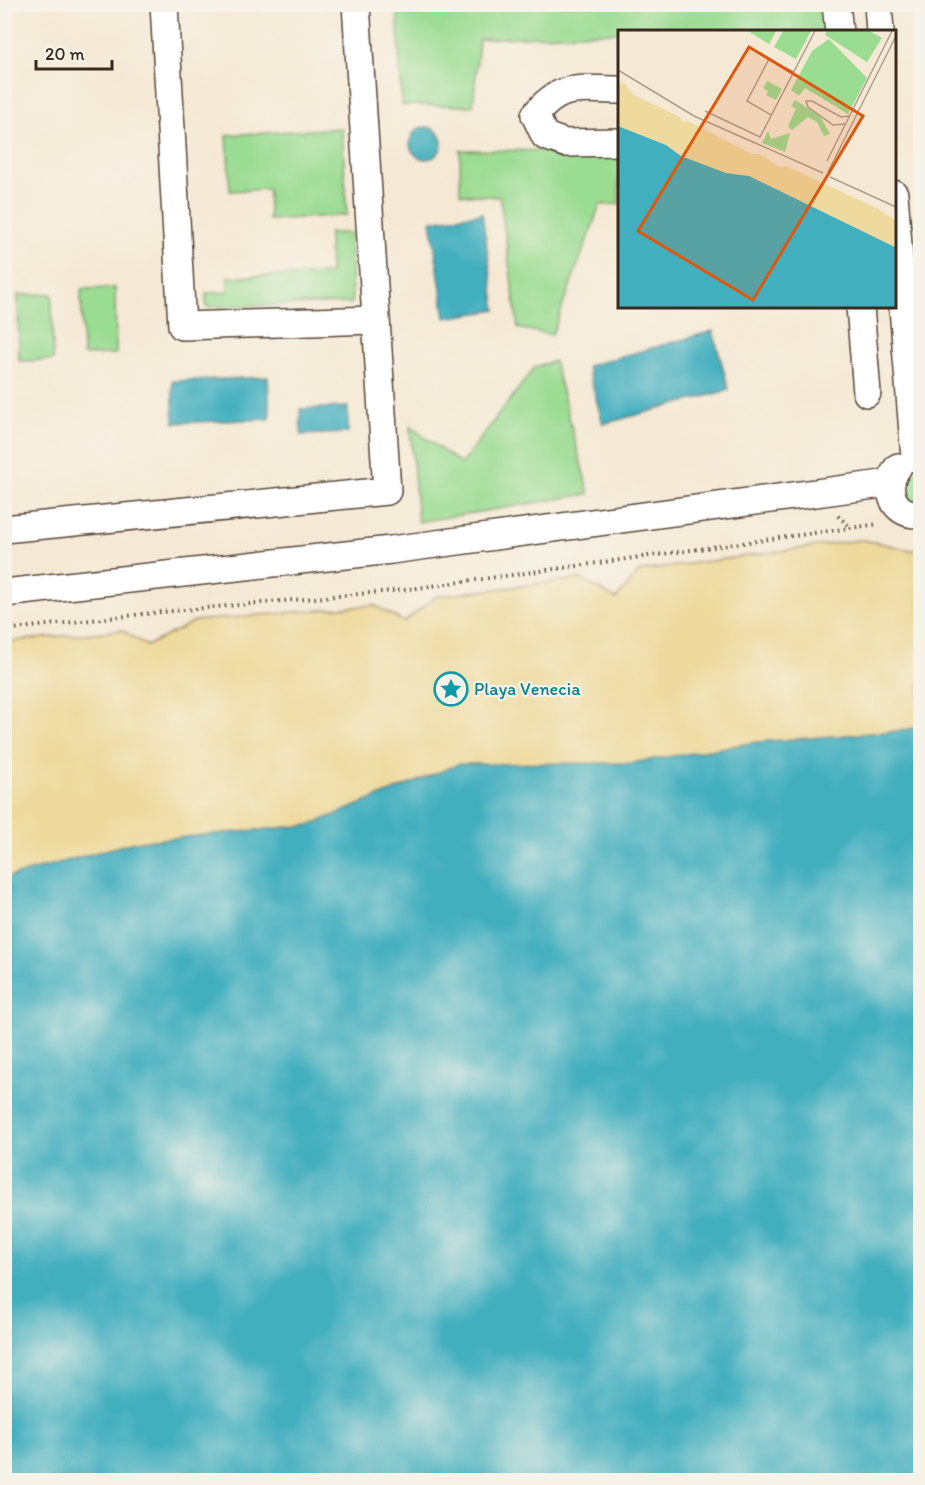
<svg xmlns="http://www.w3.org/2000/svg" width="925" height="1485" font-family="Itim,sans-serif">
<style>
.green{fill:#9bdc93;stroke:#6b8358;stroke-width:1.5}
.sand{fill:#eeda9e;stroke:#94825e;stroke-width:1.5}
.water{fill:#42afbf;stroke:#3e6c6e;stroke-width:1.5}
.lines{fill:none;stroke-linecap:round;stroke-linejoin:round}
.minor-casing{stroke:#574739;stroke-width:30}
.path{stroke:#574739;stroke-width:4;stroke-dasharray:1.5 4.5;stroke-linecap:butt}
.minor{stroke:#fff;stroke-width:27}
.labels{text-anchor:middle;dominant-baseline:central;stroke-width:4.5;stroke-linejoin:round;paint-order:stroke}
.culture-label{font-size:18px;fill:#0d838f;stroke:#f7f3e8;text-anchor:start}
.inset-road{fill:none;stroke:#ab9d8c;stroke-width:1.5}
.view{fill:#df570d;fill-opacity:0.15;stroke:#df570d;stroke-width:3}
.inset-edge{fill:none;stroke:#3b2a1e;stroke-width:3}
</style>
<rect width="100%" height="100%" fill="#f7f3e8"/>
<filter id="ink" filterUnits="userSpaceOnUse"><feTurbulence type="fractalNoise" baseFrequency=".0167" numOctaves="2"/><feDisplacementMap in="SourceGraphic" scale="12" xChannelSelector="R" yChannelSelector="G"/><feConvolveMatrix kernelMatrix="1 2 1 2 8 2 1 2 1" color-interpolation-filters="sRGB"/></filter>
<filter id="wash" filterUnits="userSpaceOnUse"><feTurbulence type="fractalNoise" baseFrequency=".008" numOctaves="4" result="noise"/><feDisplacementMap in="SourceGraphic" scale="24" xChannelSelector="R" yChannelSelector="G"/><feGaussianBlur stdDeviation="1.35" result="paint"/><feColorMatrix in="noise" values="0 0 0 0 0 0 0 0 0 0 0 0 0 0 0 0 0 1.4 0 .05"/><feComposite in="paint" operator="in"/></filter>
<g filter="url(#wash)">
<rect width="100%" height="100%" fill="#f5e9d5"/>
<path class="green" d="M397,5h426l1,26 -205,1 -140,7 -6,67 -71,-1z
M342,128l5,87 -78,5 -1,-31 -38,2 -3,-56z
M460,150l159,1v53l-19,1 -48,130 -34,-7 -18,-131 -40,-3z
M329,233h21l2,70 -146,4v-14l22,-1v-15l102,-3z
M115,288l1,66 -33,1 -2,-66z
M52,294l1,66 -34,1 -1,-66z
M554,361l35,133 -171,28 -8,-96 51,38 74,-97z
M917,472h3v30l-10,-3 -5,-8 1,-10z"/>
<path class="sand" d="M859,540c23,1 39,10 61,11v176l-23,4 -140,11 -126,21 -172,1 -149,61 -176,17 -129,36v-236l117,-12 25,16 48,-25 179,-16 30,17 33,-26 144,-17 35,20 24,-28z"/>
<path class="water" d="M410 143a16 16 0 1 1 32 0a16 16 0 1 1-32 0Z
M482,213l14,97 -51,8 -14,-97z
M713,331l16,59 -126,34 -16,-58z
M268,377l2,42 -96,4 -2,-42z
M348,407v26l-47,2 -1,-26z
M920,727v753h-915v-602l129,-36 176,-17 149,-61 172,-1 126,-21 140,-11z"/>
</g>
<g filter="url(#ink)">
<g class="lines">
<g class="minor-casing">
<path id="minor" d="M164,4l18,322 194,-6
M836,4l3,28
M878,4l2,28
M619,90c-38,0 -58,-8 -84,25l10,21 20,7 54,-1
M894,194l21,264
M860,306l7,87
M898,467c-15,20 -6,49 22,47
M4,529l383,-38 -31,-487
M4,593l387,-43 499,-67"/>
</g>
<path class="path" d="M838,516l12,11
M4,630l157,-18 242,-22 476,-66"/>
<use href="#minor" class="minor"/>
</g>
</g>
<defs>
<g id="sight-ring" transform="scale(1.725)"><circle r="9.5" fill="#f7f3e8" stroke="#0f9aa8" stroke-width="1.5"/><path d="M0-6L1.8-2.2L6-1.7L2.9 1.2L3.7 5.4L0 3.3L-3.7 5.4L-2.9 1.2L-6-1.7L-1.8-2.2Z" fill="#0f9aa8"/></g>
</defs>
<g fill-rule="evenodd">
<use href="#sight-ring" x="451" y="689"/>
</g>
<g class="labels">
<g class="culture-label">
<text x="474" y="689">Playa Venecia</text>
</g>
</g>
<g transform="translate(618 30)">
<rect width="278" height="278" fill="#f5e9d5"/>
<path d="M130,1h28l-7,13zM165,1h28l-15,28 -22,-12zM209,1h43l12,7 -15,24 -42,-27zM211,9l38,39 -19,36 -43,-26 -6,8 -8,-6 21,-39zM149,51l15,8 -6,11 -10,-5 2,-4 -5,-3zM177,70l25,16 10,18 -6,2 -7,-14 -9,-5 -16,13 -4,-4 8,-17 -5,-3zM150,101l3,8 19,-6 -5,19 -23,-9z" fill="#9bdc93"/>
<path d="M6,53l10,12 46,22 3,5 5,-1 64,33h7l21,13 6,-1 93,43 16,11v27l-146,-71 -23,-3 -45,-17 -15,-11 -48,-19v-42z" fill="#eeda9e"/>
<path d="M0,96l48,19 15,11 45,17 23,3 146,71v60h-277z" fill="#42afbf"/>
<path class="inset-road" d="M0,40l76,46 129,57M87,81l55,26 55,-106M153,85l-24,-14 22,-42 25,13M227,94l-12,1 -25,-18 -2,-6h6l29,16 8,-1M209,131l65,-130M210,142l68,-136M212,147l66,30"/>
<path class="view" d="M131,17l114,69 -110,184 -115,-69z"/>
<rect width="278" height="278" class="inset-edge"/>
</g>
<rect width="925" height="1485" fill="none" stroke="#f7f3e8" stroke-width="24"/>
<path d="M36 60v9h76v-9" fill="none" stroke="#3b2a1e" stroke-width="3"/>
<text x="45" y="60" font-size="18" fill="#3b2a1e" stroke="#f7f3e8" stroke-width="4.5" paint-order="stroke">20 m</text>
</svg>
